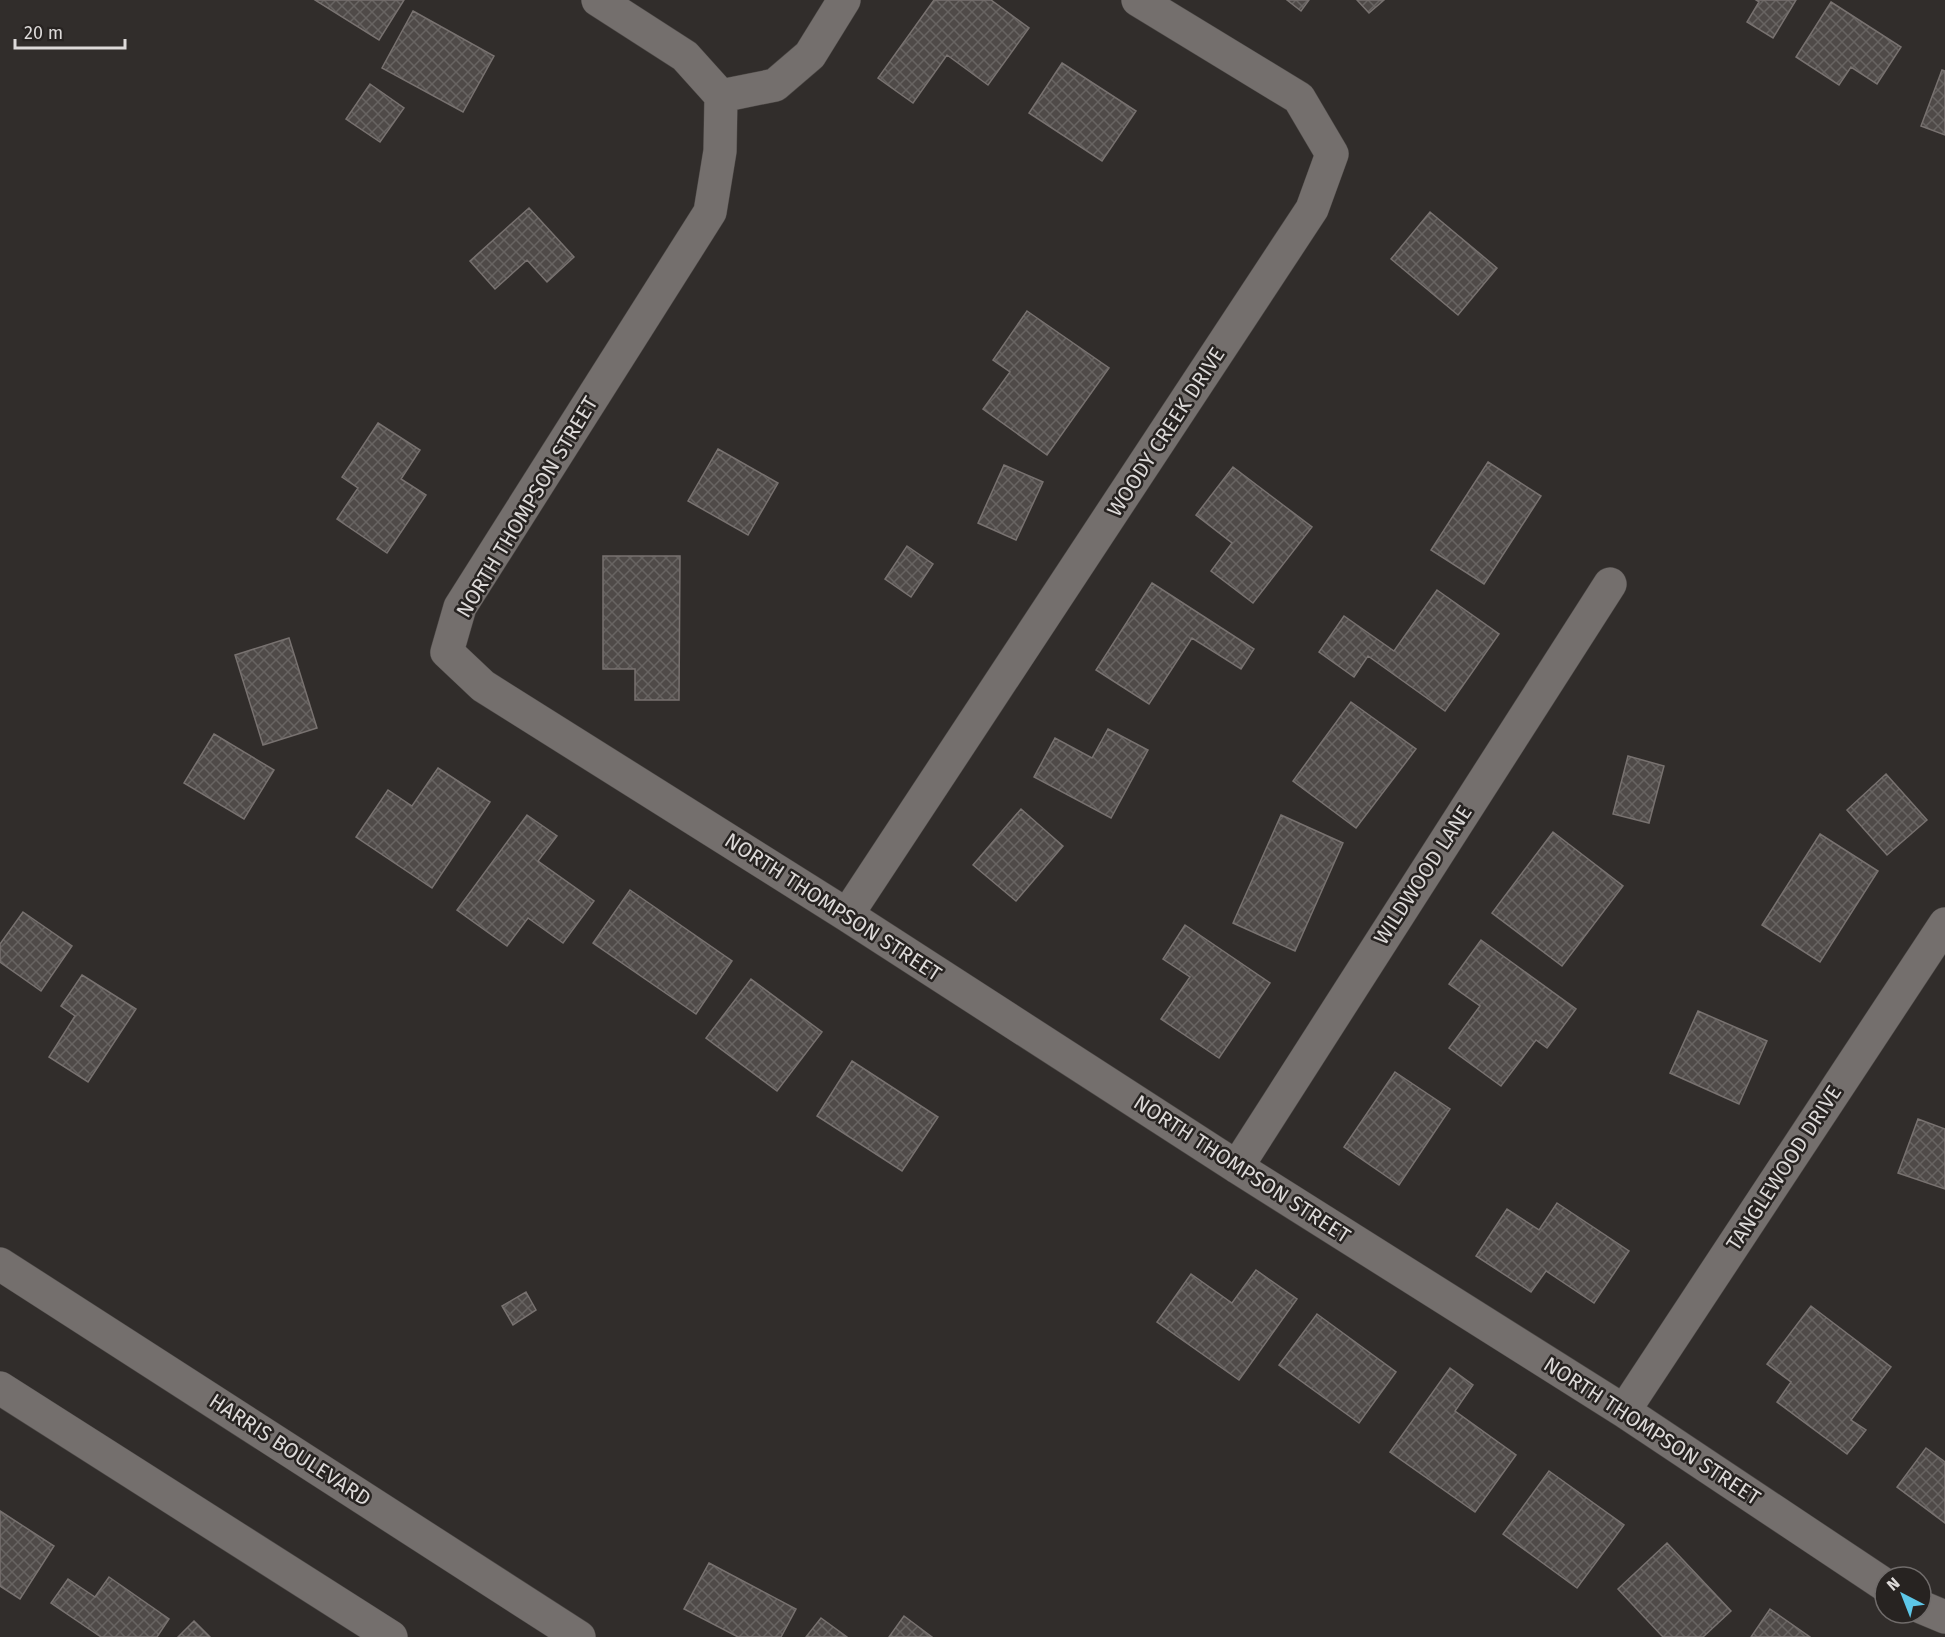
<svg xmlns="http://www.w3.org/2000/svg" width="1945" height="1637" font-family="'Fira Sans',sans-serif">
<style>
.building{fill:url(#building-cross-hatch);stroke:#787270;stroke-width:1.5}
.lines{fill:none;stroke-linecap:round;stroke-linejoin:round}
.minor-casing{stroke:#4c4846;stroke-width:34}
.minor{stroke:#746f6d;stroke-width:33}
.labels{text-anchor:middle;dominant-baseline:central;stroke-width:5;stroke-linejoin:round;paint-order:stroke}
.street-label{font-size:21px;fill:#dddad9;stroke:#272321}
</style>
<defs>
<pattern id="building-cross-hatch" width="8" height="8" patternUnits="userSpaceOnUse" patternTransform="scale(1.5)"><rect width="8" height="8" fill="#4f4a48"/><path d="M0 0l8 8M0 8l8-8" fill="none" stroke="#686462"/></pattern>
</defs>
<rect width="100%" height="100%" fill="#312d2b"/>
<path class="building" d="M315,0h89l-25,40z
M934,0h57l38,28 -41,57 -41,-30 -34,48 -35,-25z
M1287,0h22l-8,11z
M1357,0h27l-15,13z
M1756,0h40l-23,38 -26,-16 12,-20z
M1831,2l70,45 -24,37 -26,-17 -12,18 -43,-28z
M413,11l81,45 -31,56 -81,-44z
M1062,63l74,48 -34,50 -73,-48z
M1942,70l3,1v64l-24,-9z
M370,84l34,24 -24,34 -34,-23z
M529,208l45,49 -27,25 -20,-22 -32,29 -25,-28z
M1430,212l67,56 -39,47 -67,-56z
M1027,311l82,57 -62,87 -64,-46 27,-37 -17,-12z
M378,423l42,27 -19,29 25,16 -39,58 -50,-34 21,-31 -16,-11z
M718,449l60,34 -30,52 -60,-34z
M1488,462l53,34 -57,88 -53,-34z
M1004,465l39,17 -27,58 -38,-17z
M1233,467l79,60 -59,76 -42,-32 21,-28 -36,-28z
M907,546l26,18 -22,33 -26,-18z
M603,556h77l-1,144h-44v-31h-32z
M1152,583l102,66 -13,20 -49,-31 -43,66 -53,-34z
M1437,590l62,44 -54,77 -77,-55 -14,21 -35,-25 25,-36 50,35z
M289,638l28,90 -54,17 -28,-90z
M1351,702l65,47 -60,79 -63,-47z
M1108,729l40,21 -37,68 -77,-41 21,-39 37,20z
M214,734l60,36 -30,49 -60,-36z
M1628,756l36,10 -15,57 -36,-9z
M438,768l52,34 -58,86 -76,-51 32,-47 24,16z
M1886,774l41,46 -40,35 -40,-45z
M1021,809l42,37 -47,55 -43,-36z
M527,815l30,21 -19,25 56,40 -31,42 -35,-25 -21,28 -50,-36z
M1281,815l62,28 -48,108 -62,-28z
M1553,832l70,54 -61,80 -70,-53z
M1820,834l58,37 -58,91 -58,-37z
M630,890l102,71 -36,53 -103,-71z
M23,912l49,34 -31,45 -41,-29v-18z
M1185,925l85,58 -51,75 -58,-39 29,-42 -27,-18z
M1481,940l95,69 -29,39 -11,-8 -35,46 -52,-38 31,-42 -31,-22z
M82,975l54,34 -48,73 -39,-25 26,-41 -14,-10z
M751,979l71,53 -45,59 -71,-53z
M1698,1011l69,30 -28,63 -69,-31z
M852,1061l86,56 -36,54 -85,-55z
M1395,1072l55,37 -51,76 -55,-38z
M1918,1119l27,10v60l-47,-16z
M1557,1203l72,48 -35,52 -48,-32 -15,21 -55,-36 31,-47 32,21z
M1256,1270l41,29 -58,81 -82,-58 34,-48 41,29z
M526,1292l10,18 -23,15 -11,-19z
M1811,1306l80,61 -40,53 15,10 -19,24 -70,-52 14,-20 -24,-18z
M1317,1314l79,58 -37,51 -80,-58z
M1450,1368l23,17 -18,26 61,44 -41,57 -85,-60z
M1926,1448l19,14v61l-48,-36z
M1549,1471l75,54 -47,63 -74,-54z
M0,1511l54,35 -34,53 -20,-13z
M1667,1543l64,68 -28,26h-40l-45,-48z
M709,1563l87,46 -15,28h-43l-54,-28z
M109,1577l60,42 -12,18h-56l-50,-34 17,-24 27,18z
M1770,1609l40,28h-59z
M904,1616l28,21h-43z
M821,1618l26,19h-41z
M194,1621l16,16h-32z"/>
<g class="lines">
<g class="minor-casing">
<path id="minor" d="M598,0l87,56 36,40 -1,55 -10,61 -250,395 -13,45 36,34 364,229 390,252 387,244 261,174
M721,96l54,-11 35,-30 34,-55
M847,915l465,-706 20,-55 -33,-56 -161,-98
M1237,1167l373,-583
M0,1264l579,373
M0,1388l391,249
M1624,1411l321,-487
M1921,1607l24,10"/>
</g>
<use href="#minor" class="minor"/>
</g>
<g class="labels">
<g class="street-label">
<text transform="translate(1166 432) rotate(-57)">WOODY CREEK DRIVE</text>
<text transform="translate(527 507) rotate(-59)">NORTH THOMPSON STREET</text>
<text transform="translate(1423 875) rotate(-57)">WILDWOOD LANE</text>
<text transform="translate(833 907) rotate(33)">NORTH THOMPSON STREET</text>
<text transform="translate(1784 1168) rotate(-57)">TANGLEWOOD DRIVE</text>
<text transform="translate(1242 1169) rotate(33)">NORTH THOMPSON STREET</text>
<text transform="translate(1652 1431) rotate(33)">NORTH THOMPSON STREET</text>
<text transform="translate(290 1450) rotate(33)">HARRIS BOULEVARD</text>
</g>
</g>
<g transform="translate(1903 1595) rotate(318)"><circle r="28" fill="#272321" stroke="#706c6b" stroke-width="1.5"/>
<path d="M0-4.5L10 22L0 15L-10 22Z" fill="#5dc7e8"/>
<text y="-9" font-size="16" font-weight="bold" text-anchor="middle" fill="#dddad9">N</text>
</g>
<path d="M15 39v9h110v-9" fill="none" stroke="#dddad9" stroke-width="3"/>
<text x="24" y="39" font-size="18" fill="#dddad9" stroke="#272321" stroke-width="4.5" paint-order="stroke">20 m</text>
</svg>
